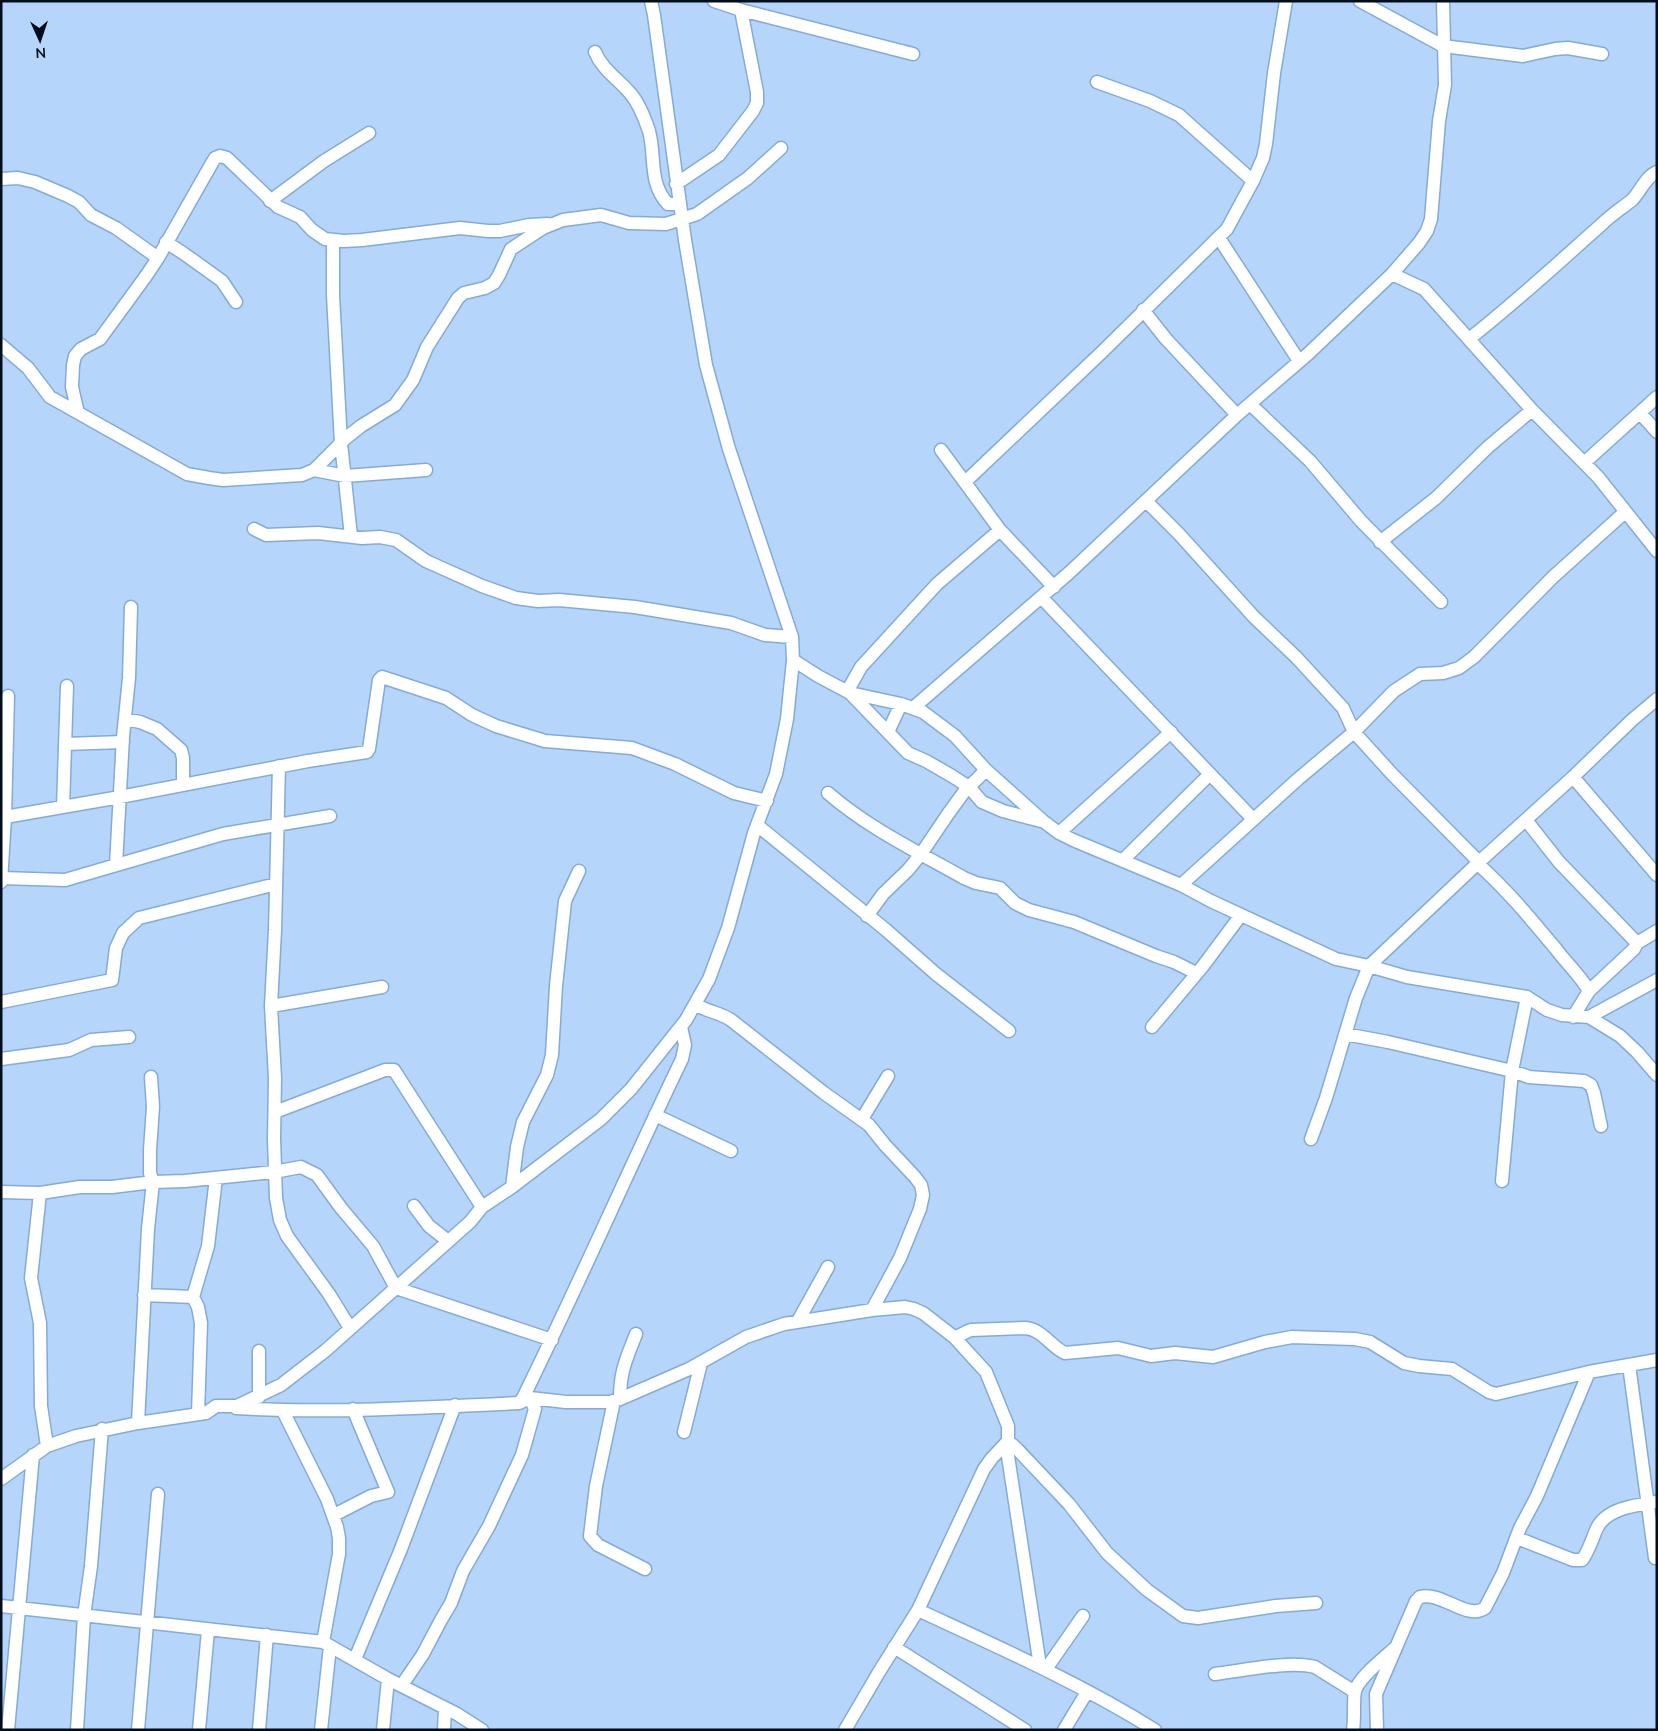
<svg xmlns="http://www.w3.org/2000/svg" width="1658" height="1731" font-family="Mulish,sans-serif">
<style>
.lines{fill:none;stroke-linecap:round;stroke-linejoin:round}
.minor-casing{stroke:#85aad7;stroke-width:15}
.minor{stroke:#fff;stroke-width:12}
</style>
<rect width="100%" height="100%" fill="#b6d5fa"/>
<g class="lines">
<g class="minor-casing">
<path id="minor" d="M714,1l27,9 172,44
M1360,1l83,45 80,10 32,-7 13,-1 34,6
M595,52c7,17 23,27 35,41 8,9 15,26 19,38 7,25 -1,52 19,73h11
M1097,82l53,19 29,14 74,66
M1,179l17,-1 17,4 33,14 11,6 12,13 25,13 42,30
M676,184l43,-29 34,-44 4,-8v-11l-16,-82
M270,201l54,-40 45,-28
M1219,238l80,123
M333,240v55l8,148 10,93
M166,242l17,11 39,28 14,21
M1392,274l32,15 108,121 66,67 59,74
M1143,310l23,29 71,76
M1469,339c46,-36 89,-76 133,-115 9,-9 20,-16 30,-24 9,-9 13,-23 25,-28
M1,345l27,23 22,29 137,77 22,4 14,2 79,-5 12,-5 32,-32 15,-12 34,-21 18,-25 14,-33 31,-49 6,-5 21,-5 9,-5 5,-8 12,-26 32,-21 20,-8 38,-5 28,8 37,1 31,-10 51,-36 33,-30
M1250,404l60,57 51,60 80,81
M78,413l-6,-26 1,-22 2,-9 6,-7 19,-10 46,-63 12,-18 54,-95 3,-5 5,-2 7,2 51,49 22,10 12,13 13,9 19,2 18,-1 98,-12 28,3h12l29,-6 19,-1
M1640,413l17,19
M941,450l59,80 54,57
M1584,463l73,-66
M314,470l31,6 81,-6
M965,482l137,-130 125,-123 26,-48 10,-23 3,-14 8,-71 12,-72
M1146,501l33,33 75,83 42,40 47,51 11,24 38,42 87,88
M254,529l12,6 52,-2 44,5 18,-1 16,3 30,21 56,25 34,12 22,3 21,-1 76,7 96,16 34,12 27,2
M1380,542l56,-44 52,-51 44,-37
M1041,597l212,222
M793,660l25,16 32,17 51,11 22,8 32,24 31,34 57,51 16,12 14,7 108,45 30,16 125,58 33,7 38,11 120,20 20,13 15,5 27,2 31,19 17,16 20,23
M848,690l13,-23 76,-83 63,-54
M850,693l58,60 18,8 26,15 17,11 13,15 21,9 38,10
M913,708l157,-136 167,-157 71,-61 84,-80 27,-31 8,-12 4,-12 8,-98 6,-36 -2,-84
M125,719l15,3 17,7 24,21 2,8v26
M888,732l13,-28
M65,744l58,-2
M279,766l-4,164 -4,76 4,72 -1,61 2,59 4,22 7,16 42,58 21,34
M1573,777l84,98
M828,793c40,35 90,59 136,85l12,5 24,5 15,15 14,7 45,12 82,34 18,6 22,11
M63,807l4,-121
M5,817l115,-20 188,-36 59,-9 2,-3 10,-69 3,-3 64,21 26,17 24,11 49,15 87,7 43,16 59,29 33,8
M1526,820l33,42 78,81
M757,825l129,105 50,44 73,57
M1059,833l112,-101
M1123,860l87,-86
M1478,864c29,26 53,55 78,85 11,15 24,26 33,42
M116,865l7,-128 6,-59 2,-71
M1,878l64,2 158,-46 107,-18
M1,882l4,-65 3,-121
M1181,885l117,-106 56,-47 40,-41 26,-17 23,-1 16,-5 15,-11 79,-80 72,-65
M867,916l16,-22 25,-24 13,-16 27,-40 16,-22 22,-22
M1,1002l111,-22 4,-32 7,-15 16,-15 137,-34
M695,1004c12,8 24,8 36,16l93,73 45,32 16,20 30,32 6,8 2,10 -3,14 -20,49 -28,52
M271,1006l111,-19
M1573,1017l16,-26 45,-42 3,-6 20,-12
M1589,1017l68,-37
M1152,1027l51,-61 38,-51
M1345,1034l43,8 124,29 17,6 55,4 7,4 3,8 7,33
M1,1059l68,-9 22,-10 38,-3
M275,1112l110,-42h9l88,137
M655,1115l76,36
M862,1119l26,-43
M1311,1139l15,-41 30,-100 13,-32 110,-104 94,-85 59,-57 25,-21
M1502,1181l10,-110 15,-74
M512,1187l5,-40 6,-25 24,-47 5,-20 4,-69 9,-85 14,-30
M1,1192l39,1 40,-6h32l41,-5 32,-1 89,-9 27,-5 16,8 24,33 32,38 23,42 156,52
M40,1193l-9,85 9,45 1,83 6,40
M414,1206l15,20 19,15
M144,1295l49,2
M798,1321l30,-54
M954,1337c7,-1 10,-5 17,-7l55,-2c17,2 25,19 39,25l53,-5 33,8 24,-3 38,4 52,-15 27,-5 63,2 15,3 34,21 15,3 33,3 37,23 7,2 93,-22 68,-12
M1629,1365l26,193
M259,1397v-46
M620,1399c0,-28 6,-39 16,-65
M614,1401l-18,85 -6,50 8,9 47,24
M519,1403l4,-5c55,-112 105,-227 159,-339l3,-14 -4,-18
M236,1408c94,6 189,-1 283,-5l11,-5 36,4h44l10,-3 69,-30 57,-32 38,-13 88,-14 33,-3 9,2 9,4 31,24 32,35 22,54v30l32,210
M283,1411l44,88 10,28 2,11v16l-16,88
M198,1414l3,-91 -3,-16 -5,-10 15,-51 8,-68
M138,1423l10,-194 5,-47 -3,-9v-23l3,-43 -2,-30
M684,1432l17,-69
M1,1479l46,-33 29,-10 62,-13 68,-10 10,-7h21l44,-21 44,-34 145,-129 12,-15 30,-20 89,-68 30,-30 55,-69 23,-41 19,-51 26,-95 22,-59 11,-55 6,-59 -1,-23 -63,-188 -23,-84 -21,-125 -31,-225 -3,-14
M334,1515l37,-19 17,-4 -35,-83
M1517,1538l56,22h9c7,-9 10,-21 15,-32 10,-20 39,-23 59,-26
M1,1606l322,36 65,37 69,35 25,16
M918,1610c80,37 162,73 237,120
M894,1647l131,83
M355,1659l46,-110 54,-144
M1046,1669l37,-53
M1215,1674c26,-3 76,-14 100,-7l40,25
M402,1685l21,-31 18,-34 10,-17 12,-32 26,-45 33,-71 13,-46 -5,-11
M8,1730l25,-275
M77,1730l7,-114 7,-50 11,-137
M138,1730l20,-236
M199,1730l9,-100
M259,1730l8,-95
M321,1730l9,-84
M383,1730l5,-51
M444,1730l1,-22
M845,1730l34,-58 39,-62 66,-141 8,-11 16,-17 9,8 52,55 38,49 40,37 36,26 15,2 78,-12 40,-3
M1064,1730l23,-38
M1353,1730c2,-12 0,-29 2,-39 4,-14 29,-33 40,-43
M1377,1730l-1,-36 40,-93 4,-4c22,-6 47,24 65,11l18,-35 17,-45 17,-32 52,-124"/>
</g>
<use href="#minor" class="minor"/>
</g>
<rect width="1658" height="1731" fill="none" stroke="#020d1c" stroke-width="5"/>
<g transform="translate(40 40) rotate(177)" stroke="#b6d5fa" stroke-width="4" paint-order="stroke">
<path d="M0-4L9 19L0 12L-9 19Z" fill="#020d1c"/>
<text y="-8" font-size="14" font-weight="bold" text-anchor="middle" fill="#020d1c">N</text>
</g>
</svg>
